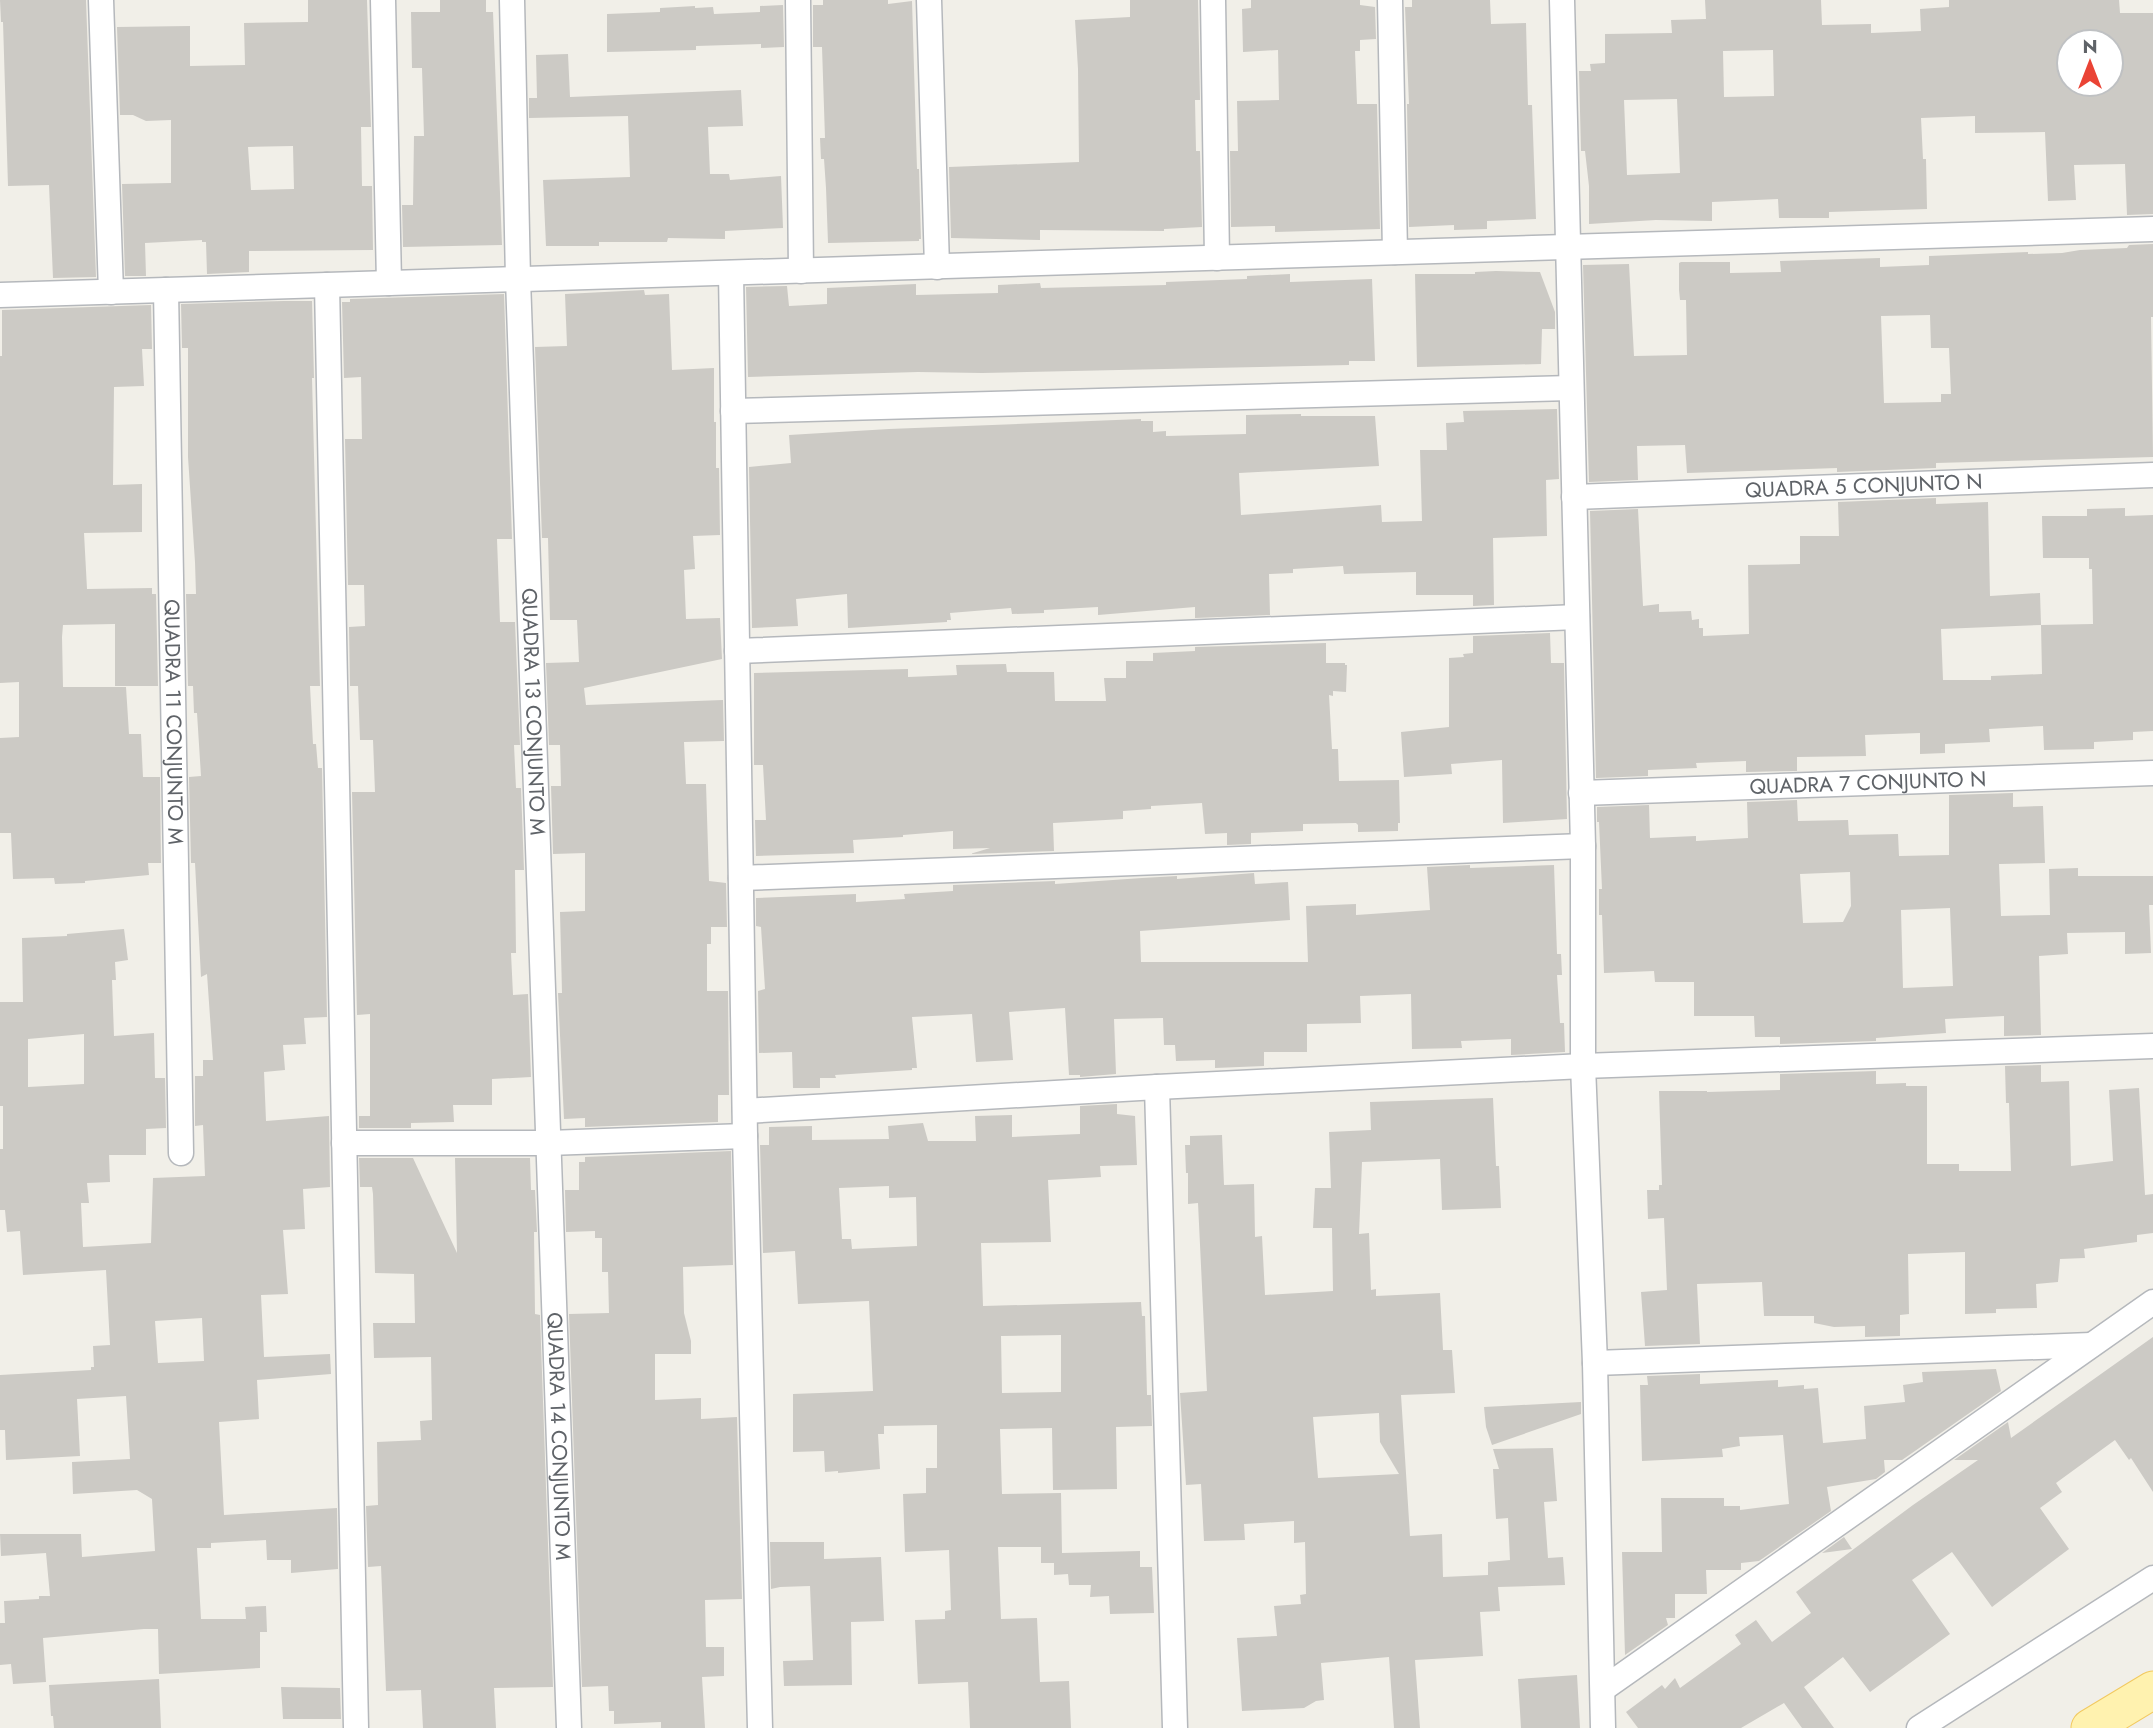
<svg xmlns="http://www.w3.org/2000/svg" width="2153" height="1728" font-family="Jost,sans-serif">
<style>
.building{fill:#cccac5;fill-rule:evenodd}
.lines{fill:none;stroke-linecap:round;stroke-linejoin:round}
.street-casing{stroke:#b5b8bc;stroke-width:27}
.primary-casing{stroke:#f2c960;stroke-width:39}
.street{stroke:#fff;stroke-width:24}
.primary{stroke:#fff2af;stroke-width:37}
.labels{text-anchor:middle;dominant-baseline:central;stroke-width:6;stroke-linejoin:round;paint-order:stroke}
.street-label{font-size:21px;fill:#5f6368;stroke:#fff}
</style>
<rect width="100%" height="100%" fill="#f1efe8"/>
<path class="building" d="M0,0h86l10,277 -43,1 -4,-93 -41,1 -5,-164h-2z
M308,0h59l4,127h-10l1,59h10l1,64 -124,1v21l-42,2 -1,-32h-4v-2l-57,3 1,33h-21l-3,-92 49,-1v-63l-25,1 -13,-6h-13l-3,-88 73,-1v40l55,-1 -1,-42 64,-1zM293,146l1,43 -43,1 -3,-43z
M440,0h46v12h7l9,233 -99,2 -1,-42h11l1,-69h10l-2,-68h-10l-1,-56h29z
M823,0h65v4l24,-3 5,168h2l2,70h-2v2l-91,2 -2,-55 -2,-29h-3l-1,-21h5l-3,-91h-9v-42h10z
M1130,0h68l2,100h-5l1,51h4l2,76 -38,2v2l-124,-1v10l-89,-2 -2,-71 130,-5 -1,-93 -3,-49 55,-3z
M1251,0h109v5l15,2 1,32 -16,1v11h-5l2,53h20l3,125 -105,3v-6l-44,1 -1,-76h8l-1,-50 42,-1 -1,-50 -35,2 -1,-43 9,-1z
M1412,0h78l1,24 35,-1 2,82h4l4,114 -49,2v8l-33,1v-5l-45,2 -2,-123h2l-4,-97h7z
M1705,0h116l1,25 49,-1v9l50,-2 -1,-22 29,-2v-7h170l1,13h33v201l-26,1 -2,-51 -51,1 2,35 -28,1 -3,-69 -70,1v-17l-54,2 2,41h3l1,50 -98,3v6h-50l-1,-19 -66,3v19l-56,-1 -67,4v-38l-4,-35h-4l-2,-80h12l-1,-7 15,-1v-29l67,-1 -1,-13 35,-1zM2069,42h42v42h-42zM1773,50l1,46 -50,1 -1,-46zM1677,99l3,74 -53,2 -3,-75z
M783,5l1,42 -23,1v-4l-65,2v4l-89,2v-38l53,-2v-4l35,-2v2l18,-1 1,7 46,-2v-6z
M568,54l2,43 171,-7 2,36 -35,1 2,47h19l1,6 51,-4 2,52 -58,3v8l-57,-1 -1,4h-68v4h-53l-3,-66 87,-3 -2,-61 -99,2v-20h8l-1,-43z
M2153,244v73h-2l2,140 -217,6v5l-99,4v-4l-150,5 -2,-28 -48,1 1,34 -49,2 -6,-217 46,-1 5,92 53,-1 -1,-55h-6l-1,-10v-27l2,-1h49v11l51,-1 -1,-11 100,-3v9l49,-2v-9l99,-4v2l34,-1 18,-3 47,-2 2,-3zM1930,315l1,33h18l2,46h-10v8l-57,1 -3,-87z
M1496,271l44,1 15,40v17h-13l-1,35 -124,3 -2,-93h60v-2z
M1290,274v8l82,-3 3,82h-26v4l-139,3 -228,5 -64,-1 -170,5 -2,-90 41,-1 2,20 38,-2v-16l89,-4v11l82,-2v-8l42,-2 1,5 125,-3v-3l81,-3v-3z
M644,290l1,5 24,-1 3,76 42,-2v54h2v46h3l1,67 -27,1 2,33 -11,1 2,49 34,-1 2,41 -138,29 2,17 137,-5 1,41 -40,1 2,42h20l3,97 17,2 1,44h-16v17h-4v47h21l1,104h-11v27l-133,5v-9l-21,1 -6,-126h4l-2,-81 25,-1v-58l-32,1 -2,-68h10l-1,-41h-11l-3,-82 33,-1 -2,-42h-27l-2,-82h-6l-7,-191 32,-1 -2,-52z
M504,294l8,245h-15l3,83h15l5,123h-6l2,43h5l3,82h-9l1,83h-5l2,42 15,-1 3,83 -39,2v26h-39l1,17 -43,1v5h-52v-12h11v-102l-13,1 -5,-223h23l-2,-52h-13l-2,-54h-8l-1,-59 16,-1 -1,-41h-16l-3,-146h17l-1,-62 -17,1 -2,-76h8v-3z
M284,301h28l2,77h-2l8,308h-10l3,58h3l2,24h4l5,249 -23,1 2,26 -23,1 2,25 -21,2 2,49 63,-5 1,71 -27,2 2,40 -22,1 5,64 -27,1 3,62 66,-3 1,20 -74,6 2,39 -40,3 5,93 113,-7 1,61 -47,4v-13h-24l-1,-20 -55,3v5h-14l4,71h45l-1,-12 21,-1 1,26h-7v36l-101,6 -1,-45h-14l-101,9 3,44 -33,2 -2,-20 -11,1v-42h5l-1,-22 35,-2v-3h11l-4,-43 -45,3 -1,-22h81l1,23 73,-6 -3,-52 -15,-9 -64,4 -1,-32 58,-3 -4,-63 -49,3 3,57 -74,4 -1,-30h-5v-55l91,-5v-3h3l-1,-21 17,-1 -4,-75 -83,5 -3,-44 -13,1 -2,-22h-5v-61h3v-43h-3v-104h23l-1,-64 45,-2v-2l57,-5 4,31 -13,2 1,18h-4l2,56 40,-3 1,45h10l1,50 -20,1v26h-37l1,27 -23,1 2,20h-8l2,44 68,-4 2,-65 52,-2 -2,-51 -8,1v-50h8v-16h10l-6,-86 -6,3 -6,-114h-4l-2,-86 12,-1 -4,-63h-3l-1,-27h-5l-2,-92h10l-1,-32 -7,-105v-109h-6l-1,-44zM84,1034v50l-56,3v-48zM202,1318l2,43 -46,2 -3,-42z
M151,305l1,44h-10l2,37 -30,1 -1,98 29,-1v48l-58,1 3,56 65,-1v6h4l2,92h-43v-62l-52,1 -1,12 1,50h63l3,47h12l2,43h17l1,86h-13l1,12 -64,6v2l-30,1 -1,-6 -41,1 -2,-46h-11v-95l19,-1v-55l-19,1v-327h2v-46z
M1557,409l2,70 -13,1 1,56 -54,2 1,67 -21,1v-11h-57v-23l-72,2 -1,-8 -50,3v4l-24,1 1,41 -75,3v-11l-97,8v-8l-54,3v3l-32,1 -1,-6 -61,5 1,7h-4v2l-99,6 -1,-34 -51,5 2,27 -46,2 -3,-161 42,-4 -2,-28 100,-6 252,-10v2h12v11l13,-1v5l80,-2v-19l55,-1v2h74l4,50 -140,7 2,42 140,-10 1,17 40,-1 -2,-71h27l-1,-27 18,-1 -1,-11z
M1936,498v6l52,-2 2,94 50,-3 1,32 -100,4 2,51h48v-4l51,-2 -1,-49 52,-1 -1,-55h-3v-11h-46l-1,-42h45v-7l38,-1v8l28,-1v216l-20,1v8l-39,2v7l-50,1 -1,-24 -54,3 1,13 -45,2v9l-25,1v-21l-55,2 1,21 -69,1v14l-51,1v-11l-50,2 1,5 -49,2v6l-52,2 -6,-267 48,-2 5,97 16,-2v8l32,-1 1,9 7,-1v9h4v8l46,-2 -1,-69 52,-1v-28h39l-1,-34z
M1550,633l1,30h13l3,156 -64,4 -1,-63 -51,4 1,10 -48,3 -3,-45 48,-5v-69l15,-1 -1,-3 10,-1v-17z
M1326,643v20h19v2h2l-1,27 -13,-1v5l-4,-1 3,54h6l1,32 60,-1 1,43h-2v8l-40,1v-7l-2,-2 -53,1v7l-52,2v11l-24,1v-12l-22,1 -3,-31 -51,3v3l-28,2v8l-70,4 1,28 -84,3 20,-6 -37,1v-18l-50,4v2l-50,3 1,13 -98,3 -1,-36h11l-3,-55h-9v-92l154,-4v8l49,-2 -1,-10 50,-1 1,8h47l1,29h51l-2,-23h22v-17h27v-8l42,-2v-4z
M2013,793v14l30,-1 2,57 -46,1 2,52 49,-1 -1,-46 29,-1v8h75v29h-4l2,48 -26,1v-22l-58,1 1,21 -29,2 2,79 -37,1v-20l-59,3 1,14 -70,5v3l-96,3v-7h-25l-1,-21h-60v-34h-39l-1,-11 -50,2 -2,-58h-3v-26h3l-3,-67h-2v-15l52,-2 1,33 46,-2v5l52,-3 -1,-36 50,-2 1,21 50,-1 1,15 49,-1 1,22 50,-1v-60zM1850,872l1,34 -8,16 -40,1 -3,-49zM1950,908l3,78 -50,2 -2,-78z
M1470,865v3l84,-3 3,89h4l1,21h-5l3,48h4l1,29 -54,3v-16l-50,2 1,7 -50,1 -1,-55 -51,2 1,27 -54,1v28h-43v14l-49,2v-8l-39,1 -1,-16h-11l-1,-27 -49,1 2,55 -36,3v-2h-11l-4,-67 -56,4 4,48 -37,2 -4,-48 -60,3 5,51h-5v2l-77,5 1,3h-16v10h-27l-1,-36 -33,1 -1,-62 7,-2 -4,-62 -5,-1v-28l100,-4v8l49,-3 -1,-5 49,-3v-6l102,-4v3l87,-6 35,-2v3l77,-6 1,11 33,-2 2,38 -150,11 1,31h167l-2,-56 50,-2v11l74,-5 -3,-43z
M2041,1065v17l28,-1 2,85 42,-5 -4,-71 30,-2 6,107 8,-1v39l-16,2v7l-53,7 1,9 -25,1 -2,23 -22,2 1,24 -41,1v4l-31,1v-62l-57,2 1,60 -9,1v21l-35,1v-11l-31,1 -20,-4v-7h-50l-2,-34 -65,2 3,60 -55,2 -4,-54 26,-2 -3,-72 -16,1 -1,-29h12v-5h3l-3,-94h48v1l73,-2v-16l96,-3v13l30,-1v3h21v78h32v7h52l-2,-68h-3l-1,-37z
M1493,1098l3,68h3l2,42 -59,2 -2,-51 -78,3 -3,72 10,-1 2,57 5,-1v7l64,-3 3,57h9l3,43 -54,2 9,141 32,-2 1,43 45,-2v-13l22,-2 -2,-42 -12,1 -3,-50h6l-6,-20 60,-1 4,53 -13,1 4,56 15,-1 2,28 -67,2 2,24 -20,1 3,44 -68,4 5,68h-26l-5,-71 -68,6 3,37 -8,1 -12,7 -62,3 -5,-73 40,-2 -3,-30 27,-2 -1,-9 6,-1 -1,-52 -11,1v-22l-50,3 1,16 -41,1 -3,-57 -15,1 -6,-92 27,-2 -9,-188 -10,1v-31h-2l-1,-28h5v-9l32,-1 2,50 30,-1 1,53 7,-1 3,59 68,-4 -1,-63h-19l2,-40h16l-2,-56 42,-2 -1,-28zM1379,1413l1,29 19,32 -81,4 -5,-61z
M1117,1104v10l18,2 2,49 -37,1 1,11 -53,3 3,62 -70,1 2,63 158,-4 1,14h3l2,79h4l1,31 -36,1 1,62 -64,1 -1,-62 -52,1 2,65 59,-1 1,60 78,-2v16h12l2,46 -44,1 -1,-18 -19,1 1,-12h-22l-1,-11 -14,1v-12h-13v-16h-43l3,72 36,-1 3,64 29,-1 2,47h-101l-2,-46 -50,2 -3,-64 30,-1v-8l6,-1 -2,-60 -44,2 -2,-58 23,-1v-25h11v-43l-53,1v8h-6l2,35 -42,4v-2l-13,1 -1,-21 -31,1v-58l80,-3 -4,-90 -71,3 -3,-53 -32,2 -3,-108h9v-18l43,-1v14l77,-1 -1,-13 35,-3 5,18h48l-1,-25 37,-1v22l68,-3v-28zM889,1186v12l27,-1 1,49 -65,3 -1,-10h-9l-3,-51zM1061,1335v57l-59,1 -1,-57z
M731,1151l2,114 -50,2 1,46 7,28v13h-36v46l46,-2v21l36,-2 5,182 -37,1 1,47h18v29l-22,1 3,51h-44v-6l-47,2v-13h-5l-1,-25 -26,1 -13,-373 40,-1 -1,-41h-6v-34h-7v-7l-29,1 -1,-42h14v-28h6v-5z
M359,1158h54l44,95 -2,-95h75l1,32h4l2,42h-3l1,82 5,1 13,372 -59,1 2,40h-73l-2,-38 -35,1 -5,-125 -13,1 -2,-61 12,-1 -1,-63 44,-2 -1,-19 12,-1 -1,-63 -57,1 -1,-35h42l-1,-49 -39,-1 -2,-79 -1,-7h-12z
M2153,1337v155l-22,-34 -2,2 -14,-20 -59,43 6,9 -22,16 29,41 -77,58 -40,-55 -40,28 38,54 -80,58 -27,-35 -39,30 30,41h-32l-18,-25 -43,25h-103l-12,-16 36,-27 3,4 10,-11 5,10 61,-44 -6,-9 21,-15 16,22 39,-29 -15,-21 117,-87 65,-45h-24l54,-38 3,16z
M1996,1369l5,22 -99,69h-18l1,12 -9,7 -49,8 4,24 -72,50 -18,2v7h-35l1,24h-32v24h-9l2,7 -43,30 -3,-103h40l-1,-54h63v8h16v4l49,-6 -6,-69 -44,2 1,9 -18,3 1,8 -81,4 -2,-76h8l-1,-9 53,-2v10l78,-4v7l26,-2v4l14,-1 5,55 43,-4 -2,-33 41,-4 -2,-17 20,-3 -1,-10z
M1581,1402v12l-89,31 -6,-18 -2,-20z
M1844,1537l8,12 -30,4z
M770,1542h54v17l57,-2 3,64 -33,1 1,63 -68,1 -1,-25 30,-1 -3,-74 -30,1 -9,2z
M1577,1675l3,53h-59l-3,-49z
M159,1679l2,49h-107l-1,-12h-2l-2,-31z
M281,1687l59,1 1,31h-58z"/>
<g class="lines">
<g class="street-casing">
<g id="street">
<path d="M101,0l10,292"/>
<path d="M383,0l6,283"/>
<path id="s1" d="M512,0l6,279 51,1449"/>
<path d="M798,0l3,271"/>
<path d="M929,0l8,267"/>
<path d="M1213,0l4,258"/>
<path d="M1390,0l5,252"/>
<path d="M1562,0l21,846v220l12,297 8,365"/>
<path d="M731,273l14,863 15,592"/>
<path d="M327,285l29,1443"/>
<path id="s2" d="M166,290l15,863"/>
<path d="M0,295l2153,-66"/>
<path d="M733,411l838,-23"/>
<path id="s3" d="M1574,497l579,-22"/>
<path d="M737,651l840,-34"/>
<path id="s4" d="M1581,793l572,-20"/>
<path d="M741,878l842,-32"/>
<path d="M1157,1087l18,641"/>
<path d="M745,1111l412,-24 426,-21 570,-20"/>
<path d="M344,1143h204l197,-7"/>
<path d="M1595,1363l496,-18"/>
<path d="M1603,1689l550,-387"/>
<path d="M1919,1728l234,-150"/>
</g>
</g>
<g class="primary-casing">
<path id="primary" d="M2090,1728l63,-38"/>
</g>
<use href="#street" class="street"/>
<use href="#primary" class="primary"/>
</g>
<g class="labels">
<g class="street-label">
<text stroke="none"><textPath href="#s3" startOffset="290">QUADRA 5 CONJUNTO N</textPath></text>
<text stroke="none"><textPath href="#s1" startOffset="712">QUADRA 13 CONJUNTO M</textPath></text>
<text stroke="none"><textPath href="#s2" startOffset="432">QUADRA 11 CONJUNTO M</textPath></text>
<text stroke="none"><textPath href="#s4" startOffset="287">QUADRA 7 CONJUNTO N</textPath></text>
<text stroke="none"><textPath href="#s1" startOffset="1437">QUADRA 14 CONJUNTO M</textPath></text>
</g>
</g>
<g transform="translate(2090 63)"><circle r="33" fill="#ffffff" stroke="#bfc1c3" stroke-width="2"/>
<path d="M0-5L12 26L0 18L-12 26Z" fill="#ea4335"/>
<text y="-10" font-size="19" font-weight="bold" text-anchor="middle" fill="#5f6368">N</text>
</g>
</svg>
